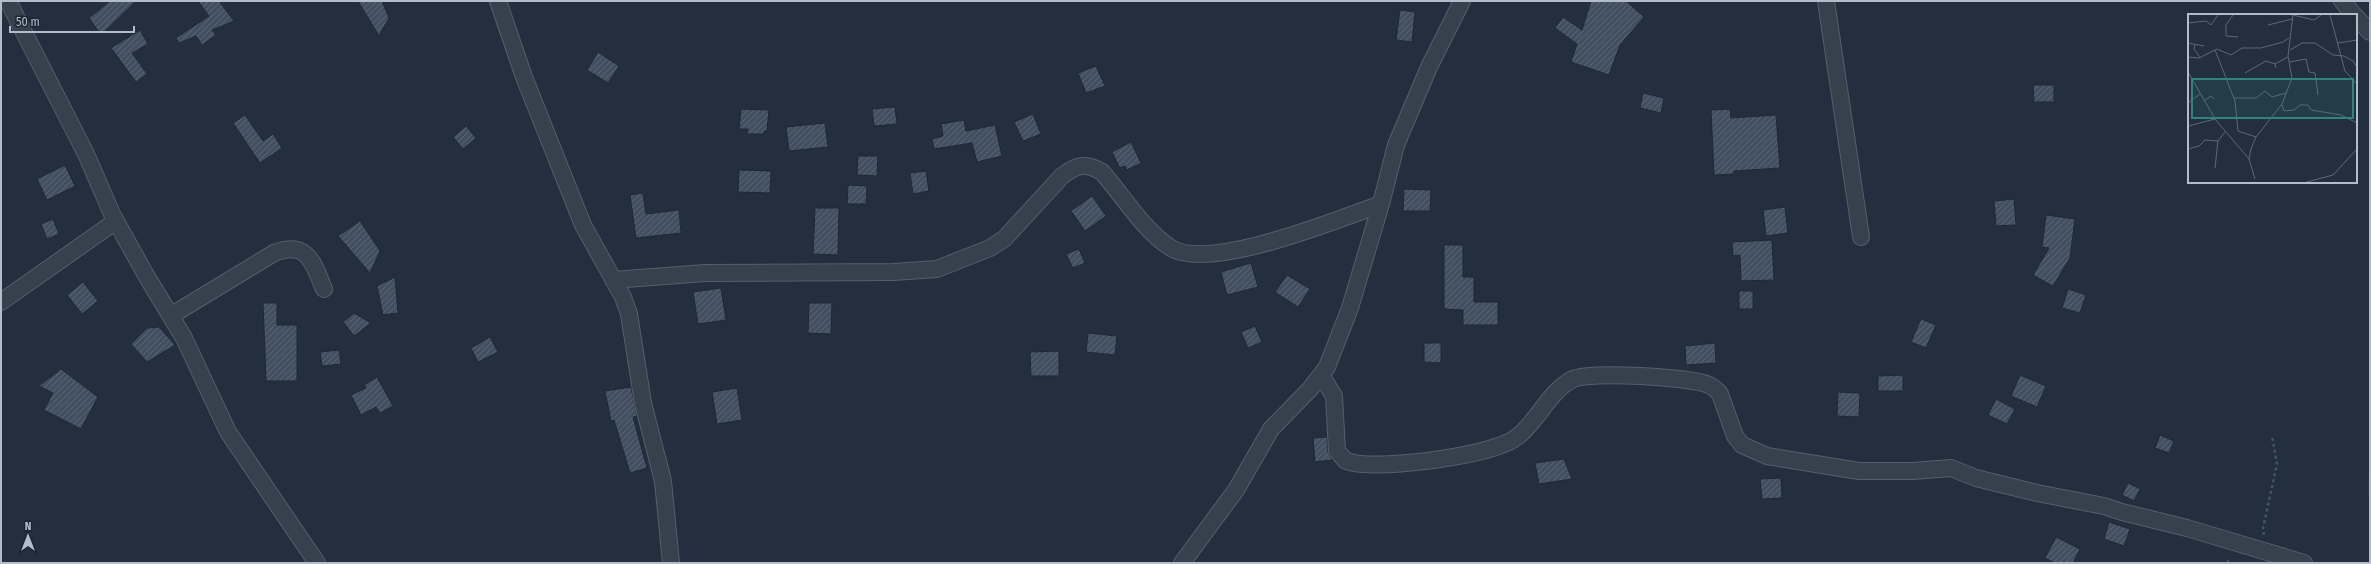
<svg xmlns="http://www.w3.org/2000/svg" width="2371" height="564" font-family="'Fira Sans Condensed',sans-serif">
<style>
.building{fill:url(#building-hatch);stroke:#1e2835}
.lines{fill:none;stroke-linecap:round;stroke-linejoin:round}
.minor-casing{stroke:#555f6c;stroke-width:18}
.path{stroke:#40585a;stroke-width:2.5;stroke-dasharray:3 3;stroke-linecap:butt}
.minor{stroke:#37414e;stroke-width:16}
.inset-road{fill:none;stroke:#5d6777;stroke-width:1}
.view{fill:#308480;fill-opacity:0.15;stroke:#308480;stroke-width:2}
.inset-edge{fill:none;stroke:#b3bcca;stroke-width:2}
</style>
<defs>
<pattern id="building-hatch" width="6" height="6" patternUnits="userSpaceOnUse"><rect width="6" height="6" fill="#424f61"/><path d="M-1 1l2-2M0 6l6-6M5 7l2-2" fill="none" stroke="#5b6676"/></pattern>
</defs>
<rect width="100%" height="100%" fill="#232f3f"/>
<path class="building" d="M110,1h26l-35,34 -12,-17z
M198,1h21l15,20 -22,9 4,5 -14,10 -6,-9 -17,7 -3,-5 33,-22z
M358,1h24l7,17 -10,18z
M1591,1h35l18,16 -24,28 -11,30 -38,-13 6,-18 -22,-16 8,-11 19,13z
M1400,10l15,2 -3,30 -16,-2z
M140,30l8,14 -16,9 15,21 -11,8 -25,-34z
M598,52l21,14 -11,17 -21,-13z
M1096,66l9,20 -19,7 -8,-20z
M2033,85h21v17h-20z
M1643,93l21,5 -3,15 -21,-5z
M895,107l2,17 -23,2 -2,-17z
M741,109l28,1 -2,21h-3v3h-17l1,-5h-9z
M1730,109l1,9 45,-3 4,53 -46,3v3l-20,1 -3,-65z
M1033,114l8,20 -18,7 -9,-19z
M245,115l18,26 10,-7 9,14 -22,15 -27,-40z
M964,120l2,11 29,-6 7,31 -25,6 -5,-19 -38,6 -2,-10 11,-3 -2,-12z
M825,123l3,24 -39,4 -3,-24z
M466,126l10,12 -13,11 -10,-12z
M1131,142l10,21 -14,7 -2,-4 -5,2 -8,-16z
M858,156h20l-1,20 -20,-1z
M65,165l10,21 -28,14 -10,-21z
M739,170l32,1 -1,22 -32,-1z
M926,171l3,20 -16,3 -3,-21z
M848,185l19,1 -1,18h-19z
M1404,189l27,1 -1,21h-27z
M643,193l3,21 33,-4 2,23 -45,5 -6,-43z
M1092,196l14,20 -21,15 -14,-20z
M2014,199l2,26 -20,1 -2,-25z
M1785,207l3,26 -22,3 -3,-26z
M815,208h24l-1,47 -25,-1z
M2046,215l29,4 -5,39 -17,28 -20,-11 16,-27 -7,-1z
M53,219l6,15 -12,5 -6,-15z
M360,221l20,30 -10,22 -32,-37z
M1772,240l2,40 -33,1 -1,-26 -7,1 -1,-14z
M1444,245h19v32h11v25h24v23h-35v-15l-19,-1z
M1079,249l6,14 -12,5 -7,-14z
M1251,263l7,24 -31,8 -6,-23z
M1287,275l23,14 -12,18 -23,-15z
M395,277l3,36 -15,2 -6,-29z
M83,282l15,19 -16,13 -15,-19z
M721,288l5,32 -28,4 -5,-32z
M2068,289l18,6 -6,18 -18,-5z
M1739,291h14v18h-14z
M263,303h14v22h20v56h-31z
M809,303h23l-1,31 -23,-1z
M354,313l17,10 -17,13 -11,-14z
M1921,319l15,6 -10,23 -15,-6z
M1255,326l7,16 -14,6 -7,-16z
M159,327l16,18 -28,17 -16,-18 16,-16z
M1088,333l29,3 -2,19 -29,-3z
M490,337l8,15 -20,10 -7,-14z
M1424,343h17v20l-17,-1z
M1715,343l1,20 -30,2 -1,-19z
M339,350l2,14 -19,2 -2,-14z
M1059,351v25h-28l-1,-24z
M61,369l37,28 -17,32 -37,-19 9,-17 -14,-7z
M1903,375v16h-25v-15z
M2020,375l26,11 -9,21 -26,-11z
M377,377l16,29 -13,7 -4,-6 -15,8 -10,-20 15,-7 -2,-3z
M631,387l6,29 -4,1 14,51 -17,5 -16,-53 -3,1 -6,-30z
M737,388l5,32 -25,4 -5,-32z
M1838,392l22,1 -1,24 -22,-1z
M1996,399l19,10 -8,15 -19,-9z
M2160,435l14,6 -5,12 -14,-5z
M1327,437l1,15 4,8 -17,2 -2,-24z
M1564,459l8,20 -33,5 -4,-21z
M1781,478l1,20 -20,1 -2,-20z
M2128,483l12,6 -6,12 -12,-6z
M2109,522l21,7 -6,17 -20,-7z
M2056,537l24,12 -7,14h-18l-10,-5z"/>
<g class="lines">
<g class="minor-casing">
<path id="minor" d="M8,1l78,153 26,60 35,63 37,61 44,94 89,131
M498,1l26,76 59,148 40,72 6,17 14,89 20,78 8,82
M1826,1l35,236
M2342,1l12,14
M2356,17l14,15
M613,280l92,-7 188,-1 44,-3 53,-21 14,-9 58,-63c14,-11 24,-14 40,-4 22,25 41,58 69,76 38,24 168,-29 210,-44
M1,302l115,-81
M172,315l102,-62c34,-13 39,10 50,36
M1321,375l13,21 3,55 9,10 8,2c31,6 139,-7 163,-26 21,-16 32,-46 56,-58 17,-8 118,-2 136,6 4,2 8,5 11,9l15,42 7,9 25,11 92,15h54l38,-3 25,10 61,15 67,13 18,6 65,16 117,35
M1182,563l54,-73 35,-61 39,-40 17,-22 23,-59 31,-104 15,-59 33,-78 33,-66"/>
</g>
<path class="path" d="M2370,474v23
M2264,535l-1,-7 14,-64 -5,-28
M2227,563l3,-5"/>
<use href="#minor" class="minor"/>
</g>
<g transform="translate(2188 14)">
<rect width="169" height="169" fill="#232f3f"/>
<path class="inset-road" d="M45,1l-7,10v11l12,1M105,1l21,5 7,-5M142,1l15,56 12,13M0,9l18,-2 5,4 7,-10M80,11l24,-6M0,29l16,3M150,29l19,-3M7,30l-1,5 6,8M27,36l20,51 3,30 18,6M102,36l12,-7h13l18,12 11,1 9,5 4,6M0,43l11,1 18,-9 14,6 11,-7h19l22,-6 6,-4M102,48l16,-3 3,13 6,1 3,22M88,54l-1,-4 13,-7M0,58l27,47 34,40M57,59l21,-12 9,3M46,84h22l9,-7 7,6 14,-4M16,87l7,-5 3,3M0,89l12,-9M94,91l2,6 10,-1 6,-5h8l3,5 30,5 16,8M0,112l27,-7M0,135l11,-3 6,-6 13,1 7,-9M27,154l3,-28M67,165l-6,-20 2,-10 5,-12 26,-33 10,-26 -4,-22 5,-41M119,168l26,-7 24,-26"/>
<path class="view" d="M4,65h161v39h-161z"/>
<rect width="169" height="169" class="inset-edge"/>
</g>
<rect width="2371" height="564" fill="none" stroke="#b3bcca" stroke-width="4"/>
<g transform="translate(28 536)" stroke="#1c2633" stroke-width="3" paint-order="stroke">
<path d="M0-3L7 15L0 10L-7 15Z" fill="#b3bcca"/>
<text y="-6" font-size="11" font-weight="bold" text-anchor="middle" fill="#b3bcca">N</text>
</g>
<path d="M10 26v6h124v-6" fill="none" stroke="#b3bcca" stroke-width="2"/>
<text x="16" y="26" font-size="12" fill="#b3bcca" stroke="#1c2633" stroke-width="3" paint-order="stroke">50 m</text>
</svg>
